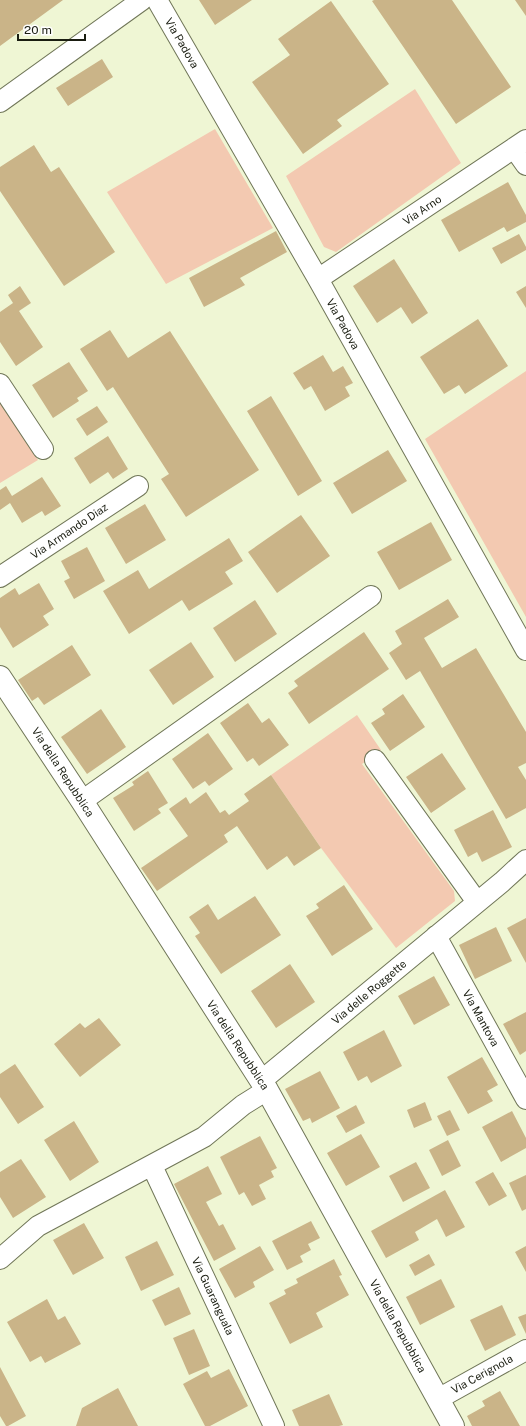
<svg xmlns="http://www.w3.org/2000/svg" width="526" height="1426" font-family="'Public Sans',sans-serif">
<style>
.green{fill:#f3c9b1}
.building{fill:#cab488}
.lines{fill:none;stroke-linecap:round;stroke-linejoin:round}
.minor-casing{stroke:#707658;stroke-width:22}
.tertiary-casing{stroke:#707658;stroke-width:24}
.minor{stroke:#fff;stroke-width:20}
.tertiary{stroke:#fff;stroke-width:22}
.labels{text-anchor:middle;dominant-baseline:central;stroke-width:3;stroke-linejoin:round;paint-order:stroke}
.street-label{font-size:11px;fill:#1a1d11;stroke:#fff}
</style>
<rect width="100%" height="100%" fill="#eff6d4"/>
<path class="green" d="M415,89l46,74 -125,89 -12,-5 -38,-71z
M215,129l58,99 -107,56 -59,-92z
M526,371v246l-101,-178z
M0,403l38,57 -38,23z
M357,715l24,35 -19,14 92,127 1,10 -59,47 -75,-100 -50,-73z"/>
<path class="building" d="M0,0h63l-63,46z
M199,0h53l-37,25z
M374,0h78l59,87 -55,37 -84,-123z
M515,0h11v16z
M331,1l58,83 -52,36 5,6 -39,28 -51,-72 38,-27 -12,-16z
M102,59l11,18 -45,29 -12,-18z
M34,145l17,27 8,-5 56,85 -51,34 -64,-95v-24z
M508,182l18,33v7l-19,10 -3,-5 -45,25 -18,-32z
M276,231l11,21 -47,26 5,7 -41,22 -15,-29z
M519,234l7,13v3l-25,14 -9,-16z
M394,259l34,54 -16,11 -11,-17 -24,16 -24,-37z
M20,286l11,17 -12,8 24,36 -27,19 -16,-24v-30l13,-9 -5,-8z
M526,286v22l-10,-16z
M478,319l30,47 -43,28 -6,-9 -15,9 -24,-37z
M110,330l18,28 42,-27 89,139 -73,47 -25,-38 8,-5 -56,-87 -6,4 -27,-42z
M323,355l10,17 10,-6 10,17 -8,4 5,9 -25,15 -14,-25 -7,4 -11,-17z
M69,362l19,29 -11,7 2,3 -26,17 -21,-33z
M271,396l51,85 -24,15 -51,-85z
M97,406l11,16 -21,14 -11,-17z
M108,436l20,33 -15,10 -5,-7 -18,12 -16,-26z
M388,450l19,31 -55,33 -19,-31z
M42,477l19,29 -16,10 -3,-5 -20,12 -12,-20 -10,7v-20l6,-4 6,10z
M145,504l21,36 -40,24 -21,-36z
M301,515l29,41 -53,37 -29,-41z
M431,522l21,38 -53,30 -22,-38z
M229,538l14,23 -18,11 8,12 -44,27 -7,-11 -53,34 -26,-43 35,-21 11,19z
M87,547l18,34 -31,18 -10,-18 6,-3 -9,-17z
M39,583l15,26 -11,7 6,9 -36,23 -13,-21v-29l15,-10 4,7z
M448,599l11,18 -35,21 18,30 34,-20 50,84v31l-8,4 8,13v28l-20,11 -86,-148 -14,9 -17,-27 13,-9 -7,-13z
M255,600l22,34 -42,28 -22,-34z
M364,632l25,37 -80,55 -21,-31 10,-7 -4,-5z
M191,642l23,35 -41,28 -24,-35z
M72,645l19,30 -47,30 -6,-8 -6,4 -14,-21z
M403,694l22,33 -35,24 -19,-28 14,-9 -3,-5z
M248,703l14,20 7,-5 20,27 -30,21 -6,-8 -6,4 -27,-39z
M101,709l25,38 -39,27 -26,-37z
M208,733l25,36 -24,17 -4,-5 -12,8 -21,-30z
M442,753l24,36 -35,24 -25,-36z
M148,771l20,32 -10,6 3,4 -27,18 -21,-33 21,-13 -2,-3z
M271,775l50,73 -27,18 -7,-10 -20,14 -30,-44 -13,9 4,7 -71,49 -16,-23 47,-32 -19,-27 17,-12 4,7 16,-12 14,21 5,-3 4,5 20,-14 -5,-7z
M493,810l19,37 -30,15 -5,-10 -9,5 -14,-27z
M344,885l29,44 -41,27 -26,-40 13,-8 -3,-4z
M255,896l26,39 -60,39 -26,-38 5,-3 -11,-16 19,-13 10,16z
M526,918v45l-19,-35z
M496,927l16,34 -37,18 -16,-34z
M290,964l25,38 -39,26 -25,-37z
M434,976l16,29 -36,20 -16,-29z
M526,1012v39l-6,4 -17,-31z
M99,1018l22,27 -41,32 -26,-33 26,-21 5,5z
M384,1030l18,36 -31,17 -4,-7 -9,5 -15,-29z
M482,1057l16,28 -11,6 6,10 -25,13 -21,-37z
M15,1064l29,43 -26,17 -18,-27v-23z
M320,1071l20,37 -28,15 -2,-5 -7,3 -18,-32z
M425,1102l7,18 -18,8 -7,-18z
M356,1105l9,18 -19,10 -10,-17z
M450,1110l10,20 -13,6 -10,-20z
M512,1111l14,27v10l-25,14 -19,-35z
M74,1121l25,41 -29,19 -26,-41z
M361,1134l19,33 -34,19 -19,-33z
M260,1136l17,32 -6,3 3,6 -15,8 7,14 -14,7 -8,-14 -5,3 -19,-38z
M448,1140l13,26 -19,10 -13,-26z
M21,1159l25,38 -33,21 -13,-21v-25z
M416,1162l14,26 -27,14 -14,-26z
M208,1166l14,28 -16,8 13,24 4,-2 13,25 -22,12 -40,-77z
M493,1172l14,24 -18,10 -14,-24z
M526,1175v34l-4,2 -13,-28z
M445,1190l20,37 -19,10 -9,-18 -22,13 4,8 -33,18 -15,-27z
M311,1221l9,17 -12,6 3,6 -11,6 3,6 -16,8 -15,-29z
M84,1223l20,35 -31,17 -20,-35z
M157,1241l17,34 -33,16 -16,-34z
M260,1246l14,24 -21,12 2,5 -20,11 -16,-29z
M526,1246v26l-11,-20z
M429,1254l6,11 -20,11 -6,-11z
M334,1259l8,16 -3,1 10,19 -33,18 7,14 -33,17 -21,-41 17,-9 -2,-4 14,-7 -2,-4z
M441,1279l14,28 -35,18 -14,-28z
M179,1287l12,27 -26,12 -13,-26z
M47,1299l11,21 7,-4 16,28 -36,19 -4,-7 -11,6 -23,-40z
M502,1305l14,30 -31,16 -15,-31z
M526,1314v20l-8,-17z
M194,1329l16,37 -21,9 -16,-37z
M0,1367l26,49 -18,10h-2l-6,-10z
M229,1369l19,37 -38,20h-5l-22,-42 24,-13 4,7z
M118,1388l20,38h-62l6,-18z
M500,1391l20,35h-48l-5,-10 18,-10 -3,-5z
M329,1394l14,31 -4,1h-40l-7,-16z"/>
<g class="lines">
<g class="minor-casing">
<path id="minor" d="M157,0l161,279 208,371
M0,102l142,-102
M514,148l12,17
M318,279l208,-139
M0,384l43,65
M0,577l138,-91
M375,760l102,142
M82,801l289,-205
M436,936l90,163
M261,1081l241,-199 24,-22
M152,1166l122,260
M0,1259l38,-33 166,-89 39,-32 24,-15
M438,1399l88,-49"/>
</g>
<g class="tertiary-casing">
<path id="tertiary" d="M0,677l82,124 185,289 186,336"/>
</g>
<use href="#minor" class="minor"/>
<use href="#tertiary" class="tertiary"/>
</g>
<g class="labels">
<g class="street-label">
<text transform="translate(182 43) rotate(60)">Via Padova</text>
<text transform="translate(422 210) rotate(-34)">Via Arno</text>
<text transform="translate(343 324) rotate(61)">Via Padova</text>
<text transform="translate(69 531) rotate(-34)">Via Armando Diaz</text>
<text transform="translate(63 772) rotate(57)">Via della Repubblica</text>
<text transform="translate(369 992) rotate(-40)">Via delle Roggette</text>
<text transform="translate(481 1018) rotate(61)">Via Mantova</text>
<text transform="translate(238 1045) rotate(57)">Via della Repubblica</text>
<text transform="translate(213 1296) rotate(65)">Via Guaranguala</text>
<text transform="translate(398 1326) rotate(61)">Via della Repubblica</text>
<text transform="translate(482 1374) rotate(-29)">Via Cerignola</text>
</g>
</g>
<path d="M18 34v6h67v-6" fill="none" stroke="#1a1d11" stroke-width="2"/>
<text x="24" y="34" font-size="12" fill="#1a1d11" stroke="#ffffff" stroke-width="3" paint-order="stroke">20 m</text>
</svg>
